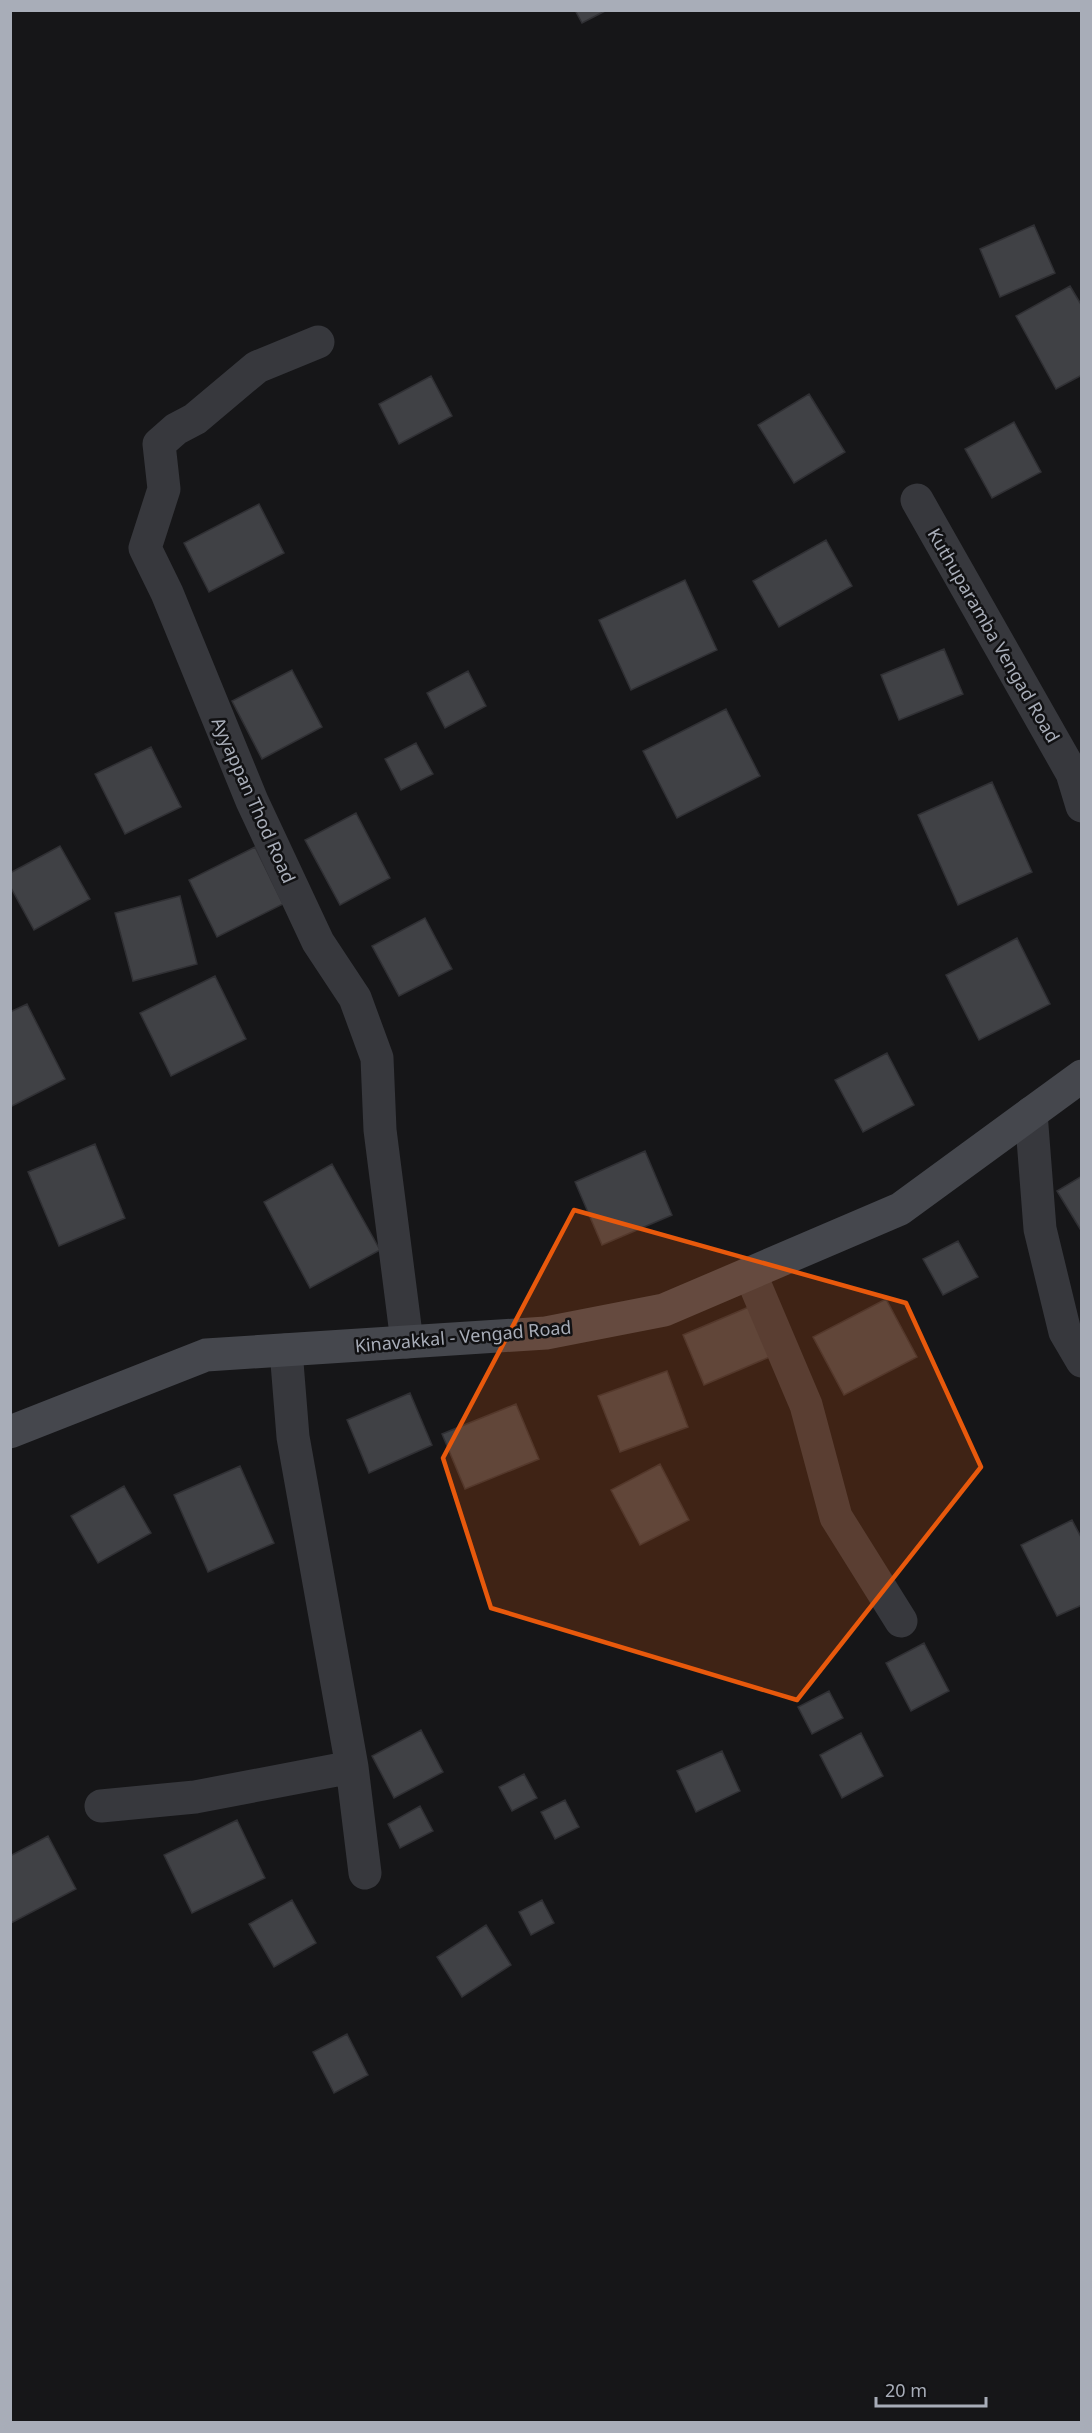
<svg xmlns="http://www.w3.org/2000/svg" width="1092" height="2433" font-family="'Noto Sans',sans-serif">
<style>
.building{fill:#404145;stroke:#303034;stroke-width:1.5}
.lines{fill:none;stroke-linecap:round;stroke-linejoin:round}
.minor{stroke:#37383d;stroke-width:33}
.secondary{stroke:#45474d;stroke-width:33}
.marked{fill:#e8590c;fill-opacity:0.2;stroke:#e8590c;stroke-width:4.5;stroke-linejoin:round}
.labels{text-anchor:middle;dominant-baseline:central;stroke-width:5;stroke-linejoin:round;paint-order:stroke}
.street-label{font-size:18px;fill:#a8adb8;stroke:#111113}
</style>
<rect width="100%" height="100%" fill="#161618"/>
<path class="building" d="M575,10h32l-25,13z
M1034,225l21,48 -55,24 -20,-48z
M1070,286l12,20v69l-26,14 -40,-73z
M431,376l21,40 -53,28 -20,-40z
M809,394l36,58 -51,31 -36,-58z
M1014,422l27,50 -49,26 -27,-49z
M259,504l25,49 -75,39 -25,-49z
M826,540l26,46 -73,41 -26,-46z
M685,580l32,70 -86,40 -32,-70z
M944,649l19,45 -64,26 -18,-45z
M292,670l30,57 -60,32 -30,-58z
M468,671l18,35 -41,22 -18,-35z
M726,709l34,67 -83,42 -34,-67z
M416,743l17,31 -32,16 -16,-31z
M151,747l30,60 -56,27 -30,-60z
M992,782l40,90 -74,33 -40,-90z
M356,813l34,65 -50,27 -35,-65z
M60,846l30,53 -56,31 -24,-44v-13z
M255,847l28,57 -66,33 -28,-57z
M180,896l17,68 -64,17 -18,-68z
M425,918l27,51 -53,27 -27,-50z
M1017,938l33,66 -71,36 -33,-65z
M215,976l31,63 -75,37 -31,-63z
M27,1004l38,75 -55,28v-95z
M887,1053l27,52 -51,27 -28,-52z
M95,1144l30,74 -66,28 -31,-74z
M645,1151l27,64 -70,30 -27,-63z
M332,1164l48,86 -70,38 -46,-86z
M1082,1176v56l-25,-41z
M958,1241l20,36 -35,18 -20,-36z
M886,1299l31,58 -73,38 -31,-58z
M751,1306l21,50 -68,29 -21,-50z
M667,1371l21,56 -68,25 -22,-56z
M410,1393l22,52 -63,28 -22,-53z
M516,1404l23,55 -74,30 -23,-55z
M660,1464l29,56 -49,25 -29,-55z
M240,1466l34,77 -66,29 -34,-77z
M124,1486l27,47 -53,30 -27,-47z
M1072,1520l10,19v66l-25,11 -36,-71z
M924,1643l25,48 -38,20 -25,-48z
M829,1691l14,27 -31,16 -14,-27z
M421,1730l22,42 -49,26 -22,-42z
M861,1733l22,43 -41,22 -22,-43z
M722,1751l18,40 -44,21 -19,-41z
M524,1774l13,24 -25,13 -13,-24z
M565,1800l14,27 -24,12 -14,-27z
M420,1806l13,25 -33,17 -12,-24z
M237,1820l28,58 -73,35 -28,-58z
M48,1836l28,53 -65,34 -1,-67z
M292,1900l24,43 -42,24 -25,-43z
M542,1900l12,23 -23,12 -12,-23z
M486,1925l25,40 -49,32 -25,-40z
M347,2034l21,41 -34,18 -21,-41z"/>
<g class="lines">
<path class="minor" d="M318,342l-61,25 -62,52 -19,10 -17,15 5,45 -19,59 22,45 85,208 66,141 37,56 22,60 3,72 27,212
M917,500l155,273 10,33
M1031,1113l9,116 25,103 17,29
M750,1273l56,132 30,112 65,104
M286,1350l7,87 59,330 13,106
M101,1806l94,-9 157,-30"/>
<path class="secondary" d="M10,1432l196,-77 340,-22 118,-23 236,-101 182,-133"/>
</g>
<path class="marked" d="M574,1210l332,93 75,164 -184,233 -306,-92 -48,-150z"/>
<g class="labels">
<g class="street-label">
<text transform="translate(994 635) rotate(60)">Kuthuparamba Vengad Road</text>
<text transform="translate(254 800) rotate(66)">Ayyappan Thod Road</text>
<text transform="translate(463 1336) rotate(-5)">Kinavakkal - Vengad Road</text>
</g>
</g>
<rect width="1092" height="2433" fill="none" stroke="#a8adb8" stroke-width="24"/>
<path d="M876 2397v9h110v-9" fill="none" stroke="#a8adb8" stroke-width="3"/>
<text x="885" y="2397" font-size="18" fill="#a8adb8" stroke="#111113" stroke-width="4.5" paint-order="stroke">20 m</text>
</svg>
